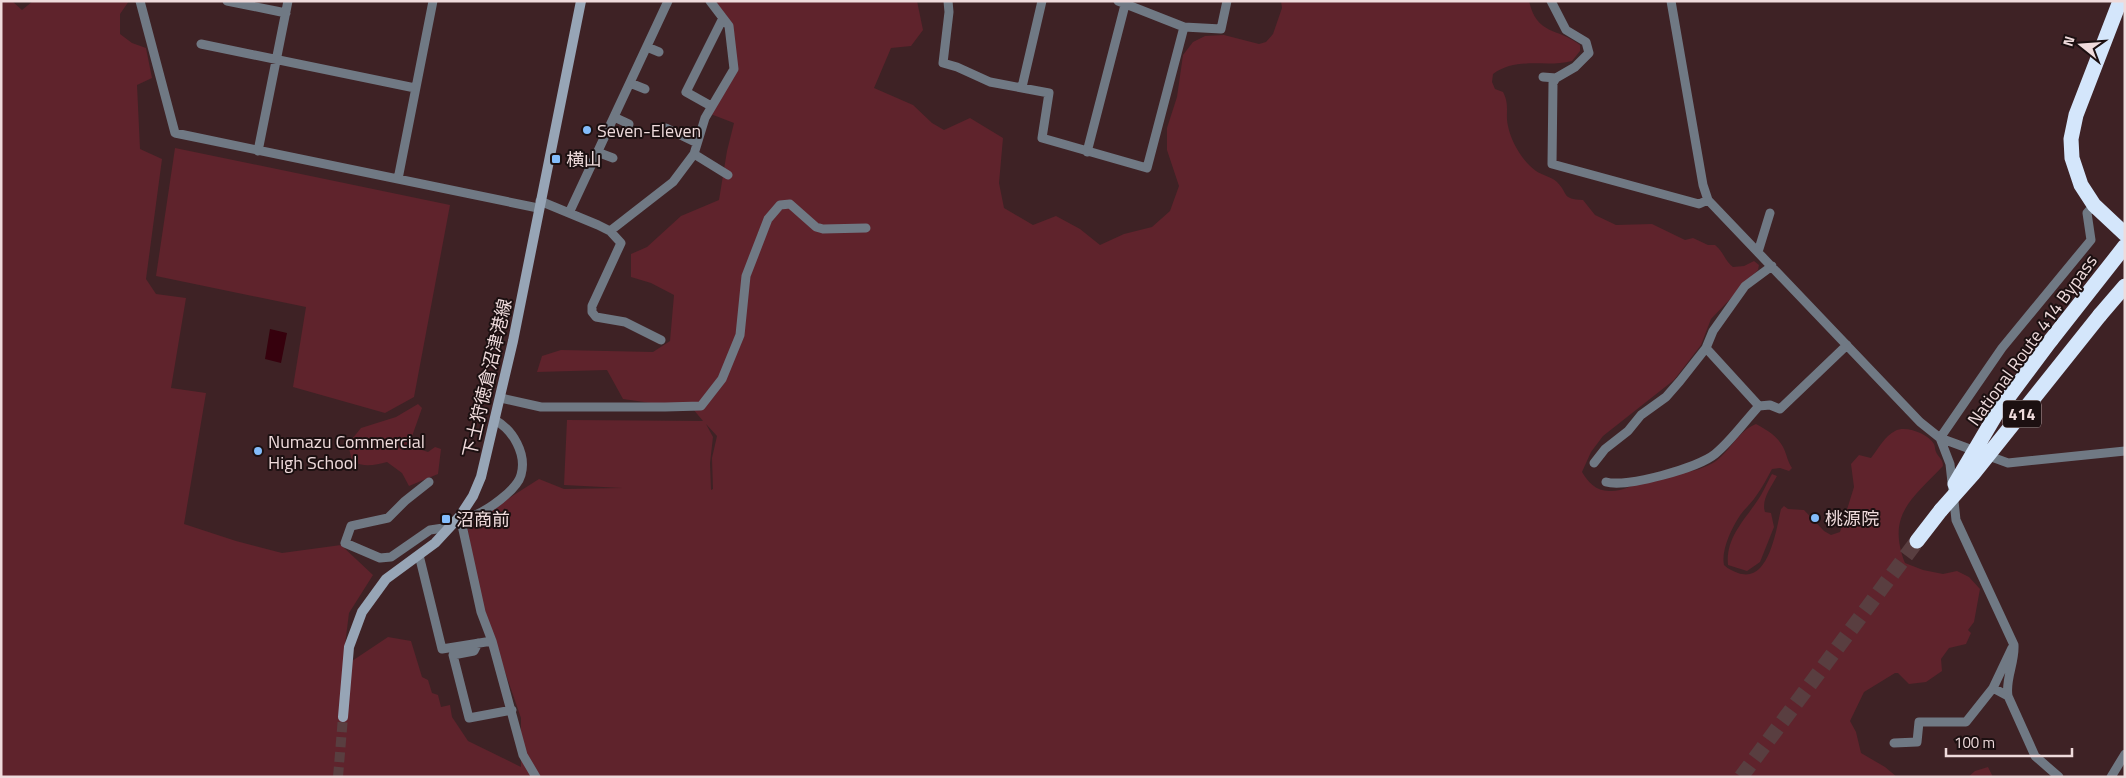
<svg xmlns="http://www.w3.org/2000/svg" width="2126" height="778" font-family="'Titillium Web','Noto Sans JP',sans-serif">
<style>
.green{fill:#5f232c;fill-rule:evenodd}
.water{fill:#36010d}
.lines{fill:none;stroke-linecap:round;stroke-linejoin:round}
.secondary-tunnel{stroke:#593e40;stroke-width:10;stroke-dasharray:10 5;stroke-linecap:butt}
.highway-tunnel{stroke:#593e40;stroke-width:15;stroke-dasharray:15 8;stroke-linecap:butt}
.street{stroke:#707984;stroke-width:9}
.secondary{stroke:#97a5b6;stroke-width:10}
.highway{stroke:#d4e6fb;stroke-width:15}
.highway-bridge{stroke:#d4e6fb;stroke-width:15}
.poi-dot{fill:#83bcfb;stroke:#1c1011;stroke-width:2}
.labels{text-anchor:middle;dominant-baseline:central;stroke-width:4;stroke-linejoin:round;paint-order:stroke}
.shield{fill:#1c1011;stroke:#b09e9f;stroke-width:1}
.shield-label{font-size:16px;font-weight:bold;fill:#efdbdc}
.poi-label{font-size:18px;fill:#efdbdc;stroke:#1c1011;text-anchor:start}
.street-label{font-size:18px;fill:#efdbdc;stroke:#1c1011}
</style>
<rect width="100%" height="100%" fill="#3e2225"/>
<path class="green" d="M1,1h11l10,9 11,-9h96l-9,13v20l12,9 14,5 6,30 -15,7 3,64 22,10 -16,120 10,15 30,4 -15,90 35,5 -22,131 52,17 46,12 59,-8 32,30 -24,38 -5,40 8,8 36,-24 23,4 11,36 6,3 4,13 6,2 3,12 9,-2 2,12 16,24 53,26v-49l-41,-118 -13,-75 72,-46 25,10 58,-1 -58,-3 3,-65 136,1 -10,-12 -70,-10 -16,-29 -70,2 5,-16 19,-6 92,2 17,-11 4,-46 -23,-12 -20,-6v-23l16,-7 34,-31 38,-16 8,-49 7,-28 -26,-10 28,-47 -2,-32 -8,-19 -14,-14h205l6,29 -12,16 -20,2 -17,40 39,17 19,18 12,7 26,-12 33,20 -4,45 5,25 29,17 23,-9 24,13 20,16 24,-11 28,-7 18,-16 9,-25 -12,-36v-22l10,-31 6,-42 10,-13 12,-6 19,-1 35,9 7,-2 7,-8 9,-26 -1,-7h248c8,35 28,26 51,44v6l-8,10c-26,7 -55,-5 -79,13l-1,8 3,7 8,3c7,13 2,22 5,34 3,16 15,36 28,45 6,4 16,6 21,11 12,12 4,17 26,18l12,15 21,10 36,-1 33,16 8,-2 15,7h7c9,7 9,15 18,22l11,-1 10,-5 5,4 -1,5 -47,49 -10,26 -27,35 -71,56 -12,16 -9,20c6,10 14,19 27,19 12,1 26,-7 37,-10 23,-8 49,-6 70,-20 15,-11 22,-30 40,-37 11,6 23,13 28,25 3,7 4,13 8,19l-3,3 -9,-3 -8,1c-5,9 -10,19 -16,27 -5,8 -13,14 -17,21 -8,12 -18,34 -15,48 4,4 9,6 14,8 31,11 38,-43 43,-64l3,-3 4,3 16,1 20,21 7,4 9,-3 14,-45 -3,-23 8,-9 12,3c7,-9 14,-22 24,-27 11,-6 33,3 39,13 1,2 1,6 2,8 2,5 7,7 7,14 -30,32 -57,48 -38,97l18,7 20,4 14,-3 12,6 11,12 -6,33 -6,8 3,3 -5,11 -17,4 -8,11 1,12 -16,11 -17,2 -11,-11h-3l-31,19 -14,29 6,11 5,21 24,14 12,10h-1896zM706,424l11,12 -5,22 1,31 -2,1 -1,-27 3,-26z
M175,148l275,57 -36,192 -29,16 -92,-26 13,-80 -150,-31z
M418,404l4,4 -12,34 9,7 9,3 7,-5 6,2 -3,25 -29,12 -7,-13 -15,-11c-12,3 -23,6 -35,-1l-4,-17 13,-16 35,-11z
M1772,474l5,2c-6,11 -16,24 -12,36l6,1 3,14 -14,35 -13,9 -19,-6c-3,-29 20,-48 33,-70 4,-7 7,-14 11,-21z
M1988,767l5,10h-25l7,-6z"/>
<path class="water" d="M270,329l17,4 -6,30 -16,-4z"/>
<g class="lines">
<path class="secondary-tunnel" d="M338,777l5,-60"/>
<path class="highway-tunnel" d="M1741,777l176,-236"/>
<path class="street" d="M140,1l35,132 363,75
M227,1l59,12
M948,1l1,11 -6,51 14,4 33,15 59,11 -7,45 105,30 37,-141
M1118,1l66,26 37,2 6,-28
M1551,1l15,29 20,12 3,11 -14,14 -19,11 -3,5 -1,81 147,40 9,-4
M1671,1l32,184 5,15 212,222 20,16 68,25 117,-12
M201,44l214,44
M647,47l12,5
M1543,77l13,1
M630,83l15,6
M1022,87l20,-86
M711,106l-25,-14 37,-74
M614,117l15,7
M666,128l31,15
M258,151l30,-150
M597,152l16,6
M1087,152l39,-151
M694,154l34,21
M398,179l35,-178
M540,201l58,24 12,6 11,12 -29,63v6l4,5 29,5 36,18
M569,213l99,-212
M610,231l63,-49 21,-28 11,-36 29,-49 -5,-43 -19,-25
M1758,252l12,-39
M1706,348l53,58
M501,398l40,9h124l36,-1 21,-27 18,-44 6,-59 22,-57 12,-14 10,-1 26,23 7,2 43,-1
M495,420c18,10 32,34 26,55 -4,15 -35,37 -49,41 -3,1 -8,0 -12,0l21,96 11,29 31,114 13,22
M1594,463l11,-14 23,-18 13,-16 25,-18 14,-16 26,-33 7,-17 32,-45 27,-20
M429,482l-24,19 -17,17 -37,8 -6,17 35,15 11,-1 39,-27 20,-3
M1606,482c20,6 92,-14 109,-28 16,-13 30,-33 44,-48l11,-1 10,4 67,-64
M419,555l23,94 50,-8
M478,643l-4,8 -21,4 16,63 43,-8
M1993,688l19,-40
M1894,743l23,-1 2,-20h47l27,-34 15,8
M2059,777l-24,-21 -27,-60c-3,-17 7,-33 6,-51l-58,-125 -6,-56 -10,-26 62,-90 89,-108 -4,-27 7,-8
M2111,777l14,-23"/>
<path class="secondary" d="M343,717l6,-70 13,-35 24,-33 49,-36 25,-27 13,-20 8,-19 32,-136 68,-340"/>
<path class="highway" d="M2120,1l-44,114 -5,24 1,19 9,27 13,20 31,29
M2100,315l25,-29
M2051,340l74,-94
M1917,541l24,-31"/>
<path class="highway-bridge" d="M1955,484l43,-73 53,-71
M1941,510l32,-36 127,-159"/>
</g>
<g class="poi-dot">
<circle cx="587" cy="130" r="5"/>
<rect x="551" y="154" width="10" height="10" rx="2.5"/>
<circle cx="258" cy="451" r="5"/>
<circle cx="1815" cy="518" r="5"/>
<rect x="441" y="514" width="10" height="10" rx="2.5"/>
</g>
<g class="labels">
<rect class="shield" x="2003" y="400.5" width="38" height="27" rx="4"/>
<g class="shield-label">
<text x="2022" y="414">414</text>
</g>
<g class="poi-label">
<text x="597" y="130">Seven-Eleven</text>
<text x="566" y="159">横山</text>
<text x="268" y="441">Numazu Commercial<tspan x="268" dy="21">High School</tspan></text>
<text x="1825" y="518">桃源院</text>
<text x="456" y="519">沼商前</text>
</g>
<g class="street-label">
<text transform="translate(2032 340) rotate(-54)">National Route 414 Bypass</text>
<text transform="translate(487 378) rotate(-77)">下土狩徳倉沼津港線</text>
</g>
</g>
<rect width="2126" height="778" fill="none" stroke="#efdbdc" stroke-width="5"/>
<g transform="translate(2081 45) rotate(287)" stroke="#1c1011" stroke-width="4" paint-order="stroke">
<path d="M0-4L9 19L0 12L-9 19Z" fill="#efdbdc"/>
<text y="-8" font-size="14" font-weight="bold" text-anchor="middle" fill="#efdbdc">N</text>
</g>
<path d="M1946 748v8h126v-8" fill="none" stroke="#efdbdc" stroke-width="2.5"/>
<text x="1954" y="748" font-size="15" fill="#efdbdc" stroke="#1c1011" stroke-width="4" paint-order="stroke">100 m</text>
</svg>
